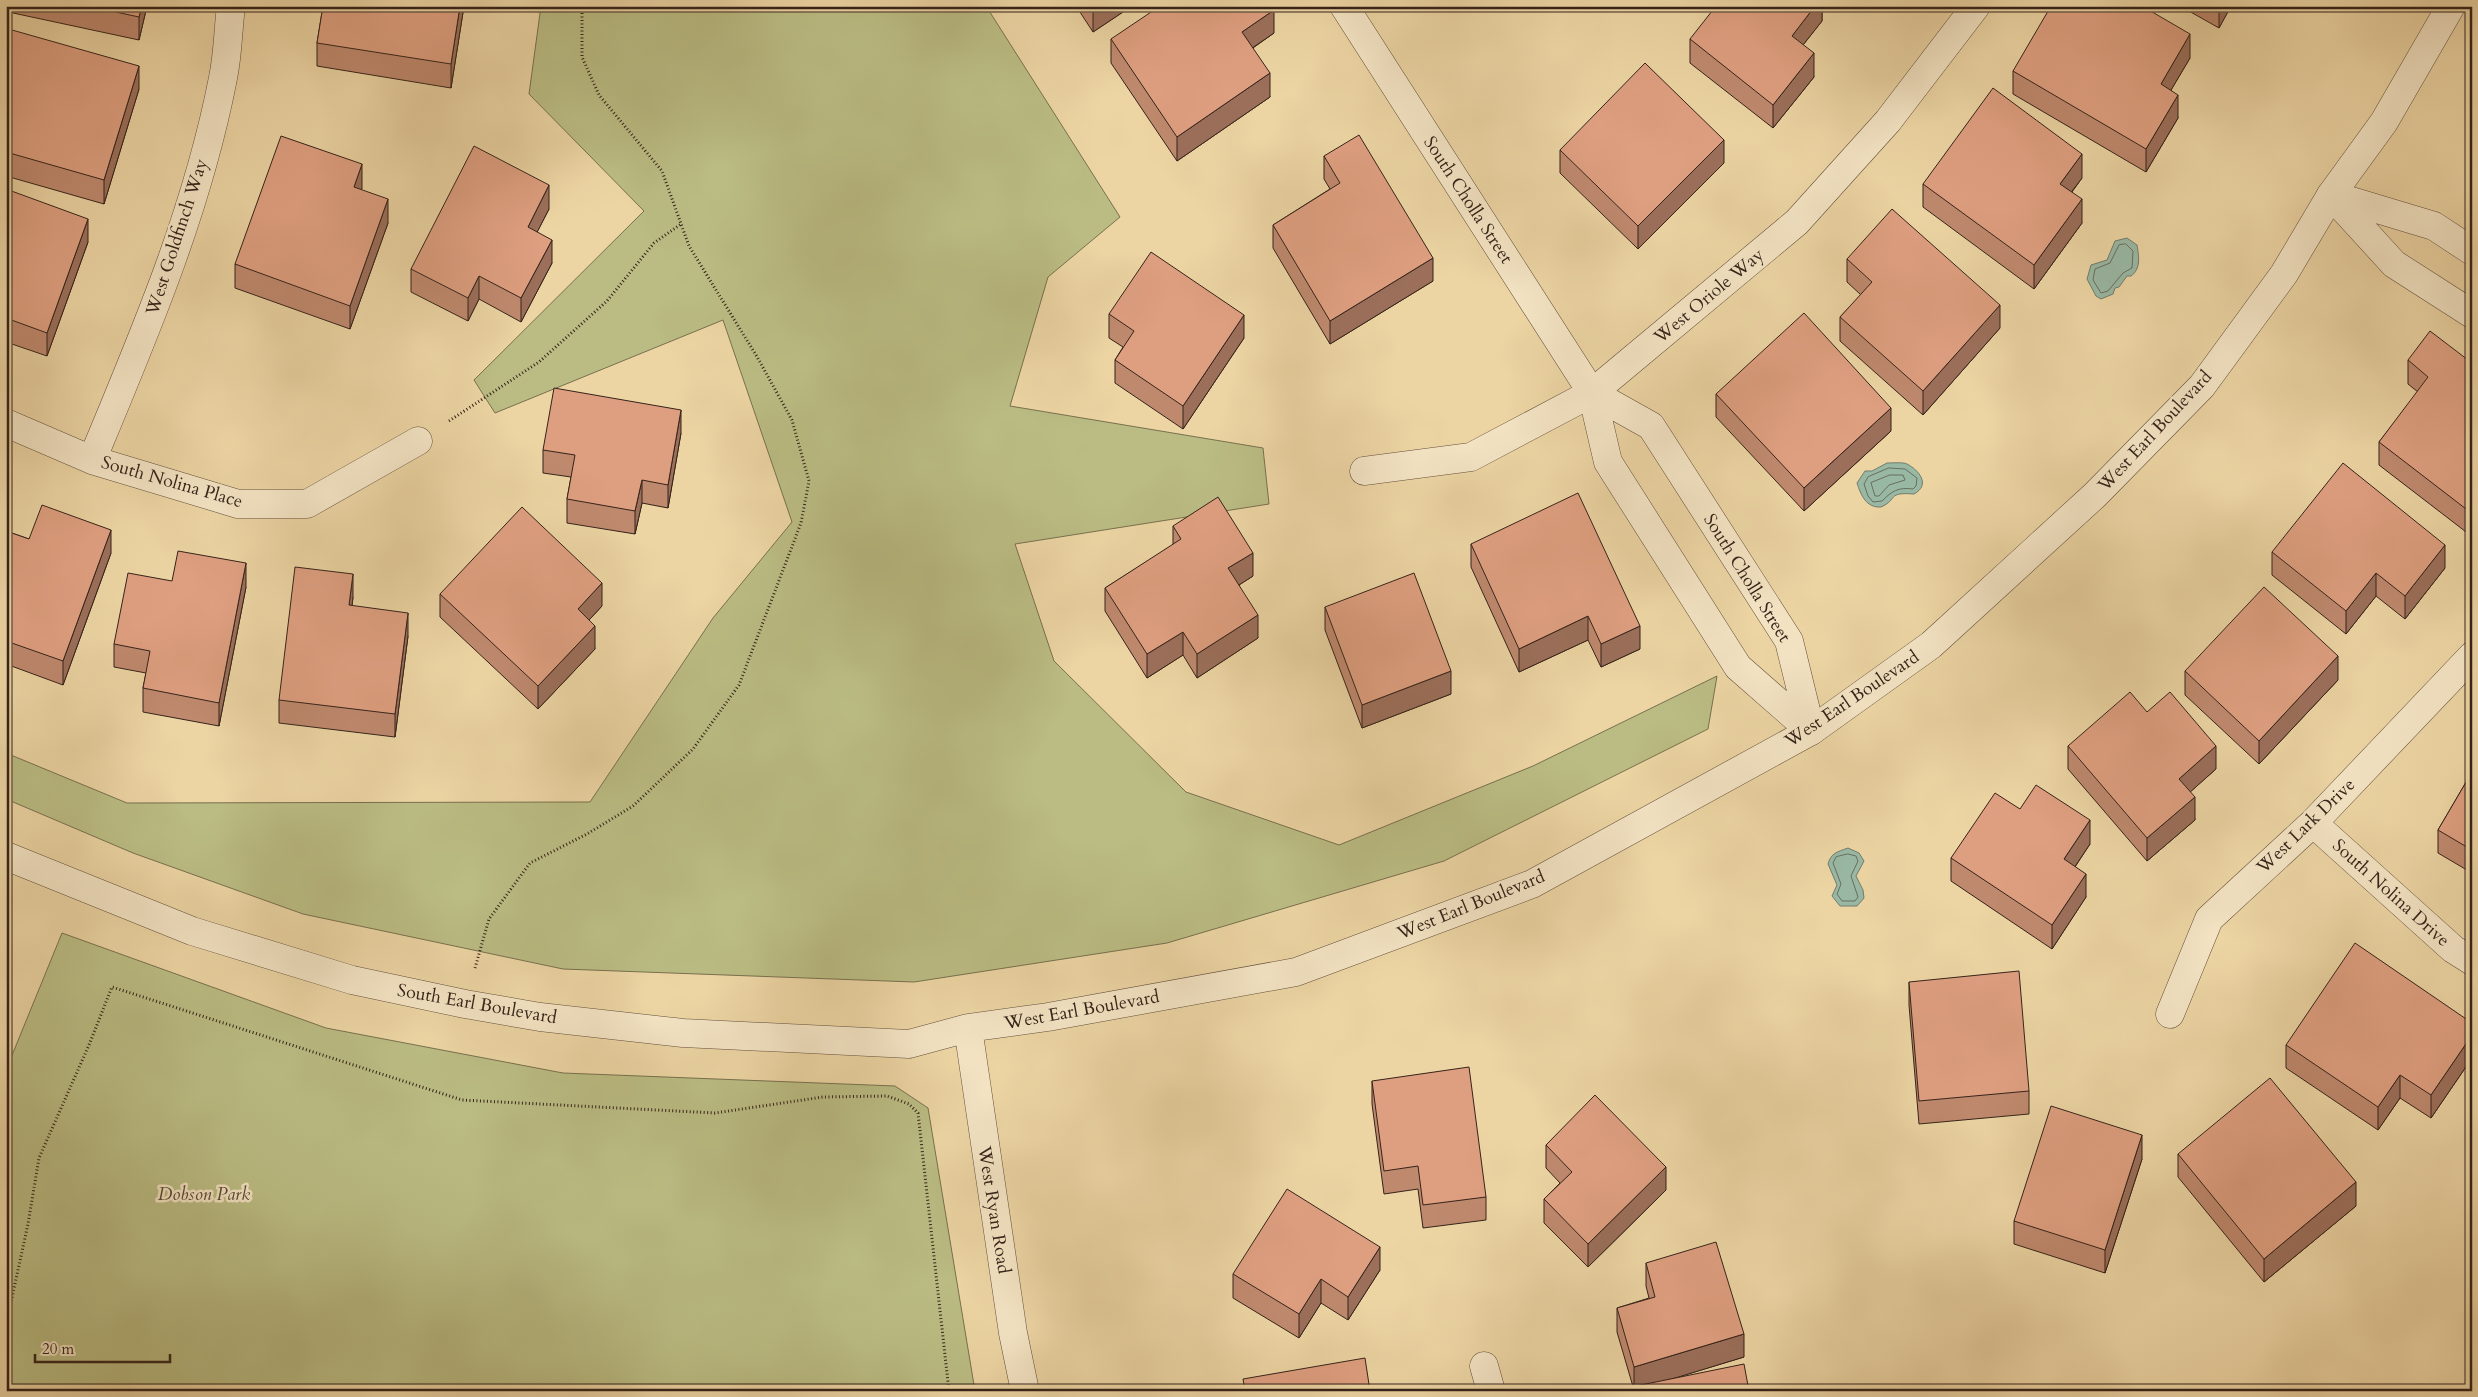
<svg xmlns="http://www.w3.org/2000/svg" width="2478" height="1397" font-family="Cardo,serif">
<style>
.green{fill:#babc83;stroke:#78704e}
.water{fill:#99b8a4;stroke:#717c6d}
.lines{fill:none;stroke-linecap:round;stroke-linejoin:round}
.shore{stroke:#676e5f;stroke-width:1}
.minor-casing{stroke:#634f3c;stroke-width:29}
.tertiary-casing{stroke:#634f3c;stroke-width:29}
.path{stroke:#35231a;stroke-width:3;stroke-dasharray:1 2.5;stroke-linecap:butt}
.minor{stroke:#f3e3c3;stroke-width:28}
.tertiary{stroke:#f3e3c3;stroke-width:28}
.wall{fill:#bf896e;stroke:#35231a}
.shaded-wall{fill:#9b6f5a;stroke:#35231a}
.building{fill:#de9f80;stroke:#35231a}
.labels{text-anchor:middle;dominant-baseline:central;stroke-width:5;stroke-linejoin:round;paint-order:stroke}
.street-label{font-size:18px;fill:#35231a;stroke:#f3e3c3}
.park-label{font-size:18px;font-style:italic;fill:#564934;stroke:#f3e3c3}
</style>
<rect width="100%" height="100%" fill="#ecd4a3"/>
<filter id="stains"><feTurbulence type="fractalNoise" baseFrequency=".004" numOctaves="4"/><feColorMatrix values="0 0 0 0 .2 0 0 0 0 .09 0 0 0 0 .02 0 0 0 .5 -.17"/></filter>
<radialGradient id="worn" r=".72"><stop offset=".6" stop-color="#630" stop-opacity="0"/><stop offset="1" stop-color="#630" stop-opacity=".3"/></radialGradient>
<path class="green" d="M541,6h445l134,211 -72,60 -38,129 253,42 6,56 -254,40 39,117 132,131 153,53 194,-79 184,-90 -9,53 -264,132 -277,82 -253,39 -351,-13 -260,-55 -170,-61 -127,-54v-46l121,50 463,-1 123,-184 79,-96 -69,-202 -228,93 -21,-33 170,-169 -115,-117z
M62,933l264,95 237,45 332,13 33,22 47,283h-969v-321z"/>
<path class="water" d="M2127,238l10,7c2,11 4,24 -6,31h-4l-8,11 -4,1 -2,6 -12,5 -5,-3 -9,-17 4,-14 16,-5 8,-19z
M1887,463c6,0 16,-1 20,1 12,6 24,21 7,30 -28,-2 -15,5 -33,13 -15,1 -20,-12 -24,-24l8,-12h7z
M1848,848l11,5 5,8 -8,15 7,14 1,8 -7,8h-17l-8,-10 5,-11 -9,-21c3,-11 9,-12 20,-16z"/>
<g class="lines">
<path class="shore" d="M2126,244l7,7 -1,17 -9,5 -15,18 -7,2 -8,-13 2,-11 15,-6 9,-18z
M1889,468l16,1 12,9 -1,8 -3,3c-15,-2 -21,2 -31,12l-9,1 -5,-6 -4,-12 4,-7z
M1890,475h13l2,5 -16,5 -10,11h-4l-4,-13z
M1848,854l8,2 2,5 -7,15 7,21 -3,4h-13l-5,-7 4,-10 -8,-21 3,-6z"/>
<g class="minor-casing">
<path id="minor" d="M1344,6l248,387 16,69 130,205 73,64
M2331,195l63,69 78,50
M2331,195l103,31 38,25
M1592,393l59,33 138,215 22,90
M6,423l86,37 146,44h69l111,-63
M92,460c52,-125 105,-248 131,-382 5,-24 5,-48 8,-72
M1364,471l107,-14 121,-64 205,-171 91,-101 88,-115
M2313,823l140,126 19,12
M2170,1014l39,-95 104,-96 159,-167
M1484,1366l7,25"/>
</g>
<g class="tertiary-casing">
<path id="tertiary" d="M6,856l186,75 160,49 113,24 75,13 143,16 226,11 59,-16 80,-11 248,-45 236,-88 279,-153 120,-86 164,-150 107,-109 82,-112 47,-79 53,-73 67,-116
M968,1028l45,305 12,58"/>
</g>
<path class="path" d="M449,421l90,-59 68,-61 47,-58 27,-19
M475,968l14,-49 41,-56 57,-29 46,-28 60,-57 46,-64 62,-162 8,-42 -17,-61 -36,-65 -67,-109 -27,-75 -63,-76 -17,-38v-51
M6,1325l22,-101 11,-66 50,-113 23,-58 350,113 253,13 108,-16 64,-1 22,8 9,9 31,278"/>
<use href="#minor" class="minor"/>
<use href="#tertiary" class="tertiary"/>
</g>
<path class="wall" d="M13,6h134l-8,34 -126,-27z
M323,6h141l-13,82 -134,-22v-23z
M1076,6h56l-39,26z
M1822,6v15l-19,24 11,32 -41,51 -83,-65v-24z
M2180,6h51l-12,22z
M1274,33l-21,15 17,49 -93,64 -66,-98v-24z
M6,49l133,40 -35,115 -98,-28z
M2190,58l-19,32 7,28 -32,54 -133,-78v-23z
M1560,150l164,13 -86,86 -78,-76z
M1324,156l109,125 -103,63 -57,-96v-23l57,-36 -6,-10z
M2082,178l-10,14 10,31 -48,66 -111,-82v-23z
M362,188l-1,2 27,33 -38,106 -115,-41v-24z
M6,189l82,53 -41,114 -41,-14z
M549,209l-12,23 15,31 -31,59 -42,-23 -11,22 -57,-29v-23z
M1847,259l153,69 -77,87 -83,-74v-24l21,-22 -14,-13z
M1109,314l135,24 -61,91 -68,-46v-23l8,-13 -14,-9z
M2408,360l64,3 -2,172 -91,-70v-23l39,-50 -10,-8z
M1716,394l175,37 -87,80 -88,-94z
M681,433l-13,75 -26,-5 -7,31 -68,-11v-24l4,-22 -28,-4v-23z
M1173,526l80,50 -14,9 19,53 -61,40 -14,-23 -36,23 -42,-67v-23l68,-43z
M6,531l23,8 82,14 -48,132 -57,-21z
M1471,544l169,105 -39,18 -13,-27 -69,32 -48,-105z
M2272,552l173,16 -40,51 -29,-23 -30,38 -74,-59z
M172,581l74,6 -27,139 -76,-14v-24l3,-15 -32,-6v-23z
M440,594l162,12 -13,14 6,29 -57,60 -98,-92z
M353,597l-1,9 56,30 -13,101 -116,-14v-23z
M1325,607l126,87 -89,34 -37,-98z
M2185,671l153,9 -79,84 -74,-69z
M2147,712l69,57 -26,23 5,28 -48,41 -79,-92v-23z
M2472,772v101l-34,-20v-23z
M2020,809l70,35 -15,23 11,30 -34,52 -101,-68v-23z
M1909,982l120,109v23l-110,10 -10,-119z
M2472,1023v35l-41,60 -31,-20 -22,32 -92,-62v-23z
M1372,1081l114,116v23l-63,8 -5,-39 -34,5 -12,-90z
M1546,1145l120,45 -78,77 -44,-44v-24l16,-16 -14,-15z
M2178,1154l178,52 -92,76 -86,-105z
M2142,1159l-37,114 -91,-29v-23z
M1646,1263l98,94 -73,22 78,12 -115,-1 -17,-58v-24l32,-10 -3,-12z
M1380,1270l-32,50 -27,-17 -22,35 -66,-40v-24z"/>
<path class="shaded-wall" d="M142,6h5l-8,34v-23z
M460,6h4l-13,82v-24z
M1097,6h35l-39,26v-23z
M1815,6h7v15l-30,38v-23z
M2219,6h12l-12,22z
M1274,10v23l-32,22v-23z
M2190,34v24l-29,49v-23z
M1814,53v24l-41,51v-23z
M139,66v23l-35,115v-24z
M1270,73v24l-93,64v-24z
M2178,95v23l-32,54v-23z
M1724,140v23l-86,86v-23z
M2082,154v24l-22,29v-23z
M362,164v24l-8,22v-23z
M549,185v24l-21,41v-23z
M388,199v24l-38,106v-23z
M2082,199v24l-48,66v-24z
M88,219v23l-41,114v-23z
M552,240v23l-31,59v-24z
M1433,258v23l-103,63v-23z
M479,276v23l-11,22v-23z
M2000,305v23l-77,87v-24z
M1244,315v23l-61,91v-23z
M1891,408v23l-87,80v-23z
M681,410v23l-13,75v-23z
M642,480v23l-7,31v-23z
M2472,510v23l-2,2v-23z
M111,530v23l-48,132v-24z
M2445,545v23l-40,51v-23z
M1253,553v23l-25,16v-24z
M246,563v24l-27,139v-23z
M2376,573v23l-30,38v-23z
M353,574v23l-4,32v-24z
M602,583v23l-24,26v-23z
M408,613v23l-13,101v-23z
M1258,615v23l-61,40v-24z
M1588,616v24l-69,32v-23z
M595,626v23l-57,60v-23z
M1640,626v23l-39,18v-23z
M1183,632v23l-36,23v-24z
M2338,656v24l-79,84v-23z
M1451,671v23l-89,34v-23z
M2216,746v23l-37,33v-23z
M2195,797v23l-48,41v-23z
M2090,820v24l-26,39v-24z
M2086,874v23l-34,52v-24z
M2472,1035v23l-41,60v-23z
M2400,1075v23l-22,32v-23z
M2142,1135v24l-37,114v-23z
M1666,1167v23l-78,77v-23z
M2356,1182v24l-92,76v-23z
M1380,1247v23l-32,50v-23z
M1321,1279v24l-22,35v-24z
M1744,1334v23l-108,33v-4v4h-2v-23z"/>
<path class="building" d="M88,6h54l-3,11z
M323,6h137l-9,58 -134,-21z
M1091,6h6l-4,3z
M1160,6h112l2,4 -32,22 28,41 -93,64 -66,-98z
M1716,6h99l-23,30 22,17 -41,52 -83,-66z
M2051,6h91l48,28 -29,50 17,11 -32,54 -133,-78z
M12,30l127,36 -35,114 -98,-28v-103z
M1645,63l79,77 -86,86 -78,-76z
M1993,88l89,66 -22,30 22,15 -48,66 -111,-81z
M1359,135l74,123 -103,63 -57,-96 67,-42 -16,-27z
M281,136l81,28 -8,23 34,12 -38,107 -115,-42z
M474,146l75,39 -21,42 24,13 -31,58 -42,-22 -11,22 -57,-29z
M6,189l82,30 -41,114 -41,-15z
M1892,209l108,96 -77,86 -83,-74 32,-35 -25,-23z
M1151,252l93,63 -61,91 -68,-46 19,-29 -25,-17z
M1804,313l87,95 -87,80 -88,-94z
M2430,331l42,32v147l-2,2 -91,-70 49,-65 -20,-17z
M554,388l127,22 -13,75 -26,-5 -7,31 -68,-12 8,-44 -32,-5z
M2343,463l102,82 -40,51 -29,-23 -30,38 -74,-59z
M1578,493l62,133 -39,18 -13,-28 -69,33 -48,-105z
M1218,497l35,56 -25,15 30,47 -61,39 -14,-22 -36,22 -42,-66 76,-49 -8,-13z
M42,505l69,25 -48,131 -57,-20v-110l23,8z
M522,507l80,76 -24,26 17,17 -57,60 -98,-92z
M178,551l68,12 -27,140 -76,-15 7,-37 -36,-7 14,-71 44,8z
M295,567l58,7 -4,31 59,8 -13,101 -116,-14z
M1414,573l37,98 -89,34 -37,-98z
M2264,587l74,69 -79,85 -74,-70z
M2130,692l17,20 23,-20 46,54 -37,33 16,18 -48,41 -79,-92z
M2472,772v78l-34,-20z
M2036,785l54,35 -26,39 22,15 -34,51 -101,-67 44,-65 25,16z
M2355,943l117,80v12l-41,60 -31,-20 -22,32 -92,-62z
M2019,971l10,120 -110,10 -10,-119z
M1469,1067l17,130 -63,8 -5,-39 -34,5 -12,-90z
M2270,1078l86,104 -92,77 -86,-105z
M1595,1095l71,72 -78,77 -44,-45 28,-27 -26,-27z
M2051,1106l91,29 -37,115 -91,-29z
M1287,1189l93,58 -32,50 -27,-18 -22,35 -66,-40z
M1716,1242l28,92 -110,33 -17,-59 38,-11 -9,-34z
M1365,1358l5,33h-125l-2,-12z
M1744,1364l5,27h-112l-1,-5z"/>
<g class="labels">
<g class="street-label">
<text transform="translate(1468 200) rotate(57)">South Cholla Street</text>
<text transform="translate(177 237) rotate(-72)">West Goldfinch Way</text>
<text transform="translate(1709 296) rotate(-40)">West Oriole Way</text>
<text transform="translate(2155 431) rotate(-47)">West Earl Boulevard</text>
<text transform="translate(172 482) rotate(16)">South Nolina Place</text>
<text transform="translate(1747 578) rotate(58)">South Cholla Street</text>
<text transform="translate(1852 699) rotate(-34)">West Earl Boulevard</text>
<text transform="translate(2306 826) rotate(-44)">West Lark Drive</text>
<text transform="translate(2391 893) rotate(42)">South Nolina Drive</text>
<text transform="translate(1471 905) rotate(-22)">West Earl Boulevard</text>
<text transform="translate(477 1004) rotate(10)">South Earl Boulevard</text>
<text transform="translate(1082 1010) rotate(-10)">West Earl Boulevard</text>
<text transform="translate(994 1210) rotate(81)">West Ryan Road</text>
</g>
<g class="park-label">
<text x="204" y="1194">Dobson Park</text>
</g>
</g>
<rect width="2478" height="1397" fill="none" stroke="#ecd4a3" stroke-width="25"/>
<rect x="8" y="8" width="2463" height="1382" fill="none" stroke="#35231a" stroke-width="2.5"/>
<rect x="12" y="12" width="2453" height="1372" fill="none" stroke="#35231a"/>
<path d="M35 1354v8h135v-8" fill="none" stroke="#35231a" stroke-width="2.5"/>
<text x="42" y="1354" font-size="15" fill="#35231a" stroke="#f3e3c3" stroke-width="4" paint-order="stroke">20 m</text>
<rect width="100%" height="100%" filter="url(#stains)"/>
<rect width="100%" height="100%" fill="url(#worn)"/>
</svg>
